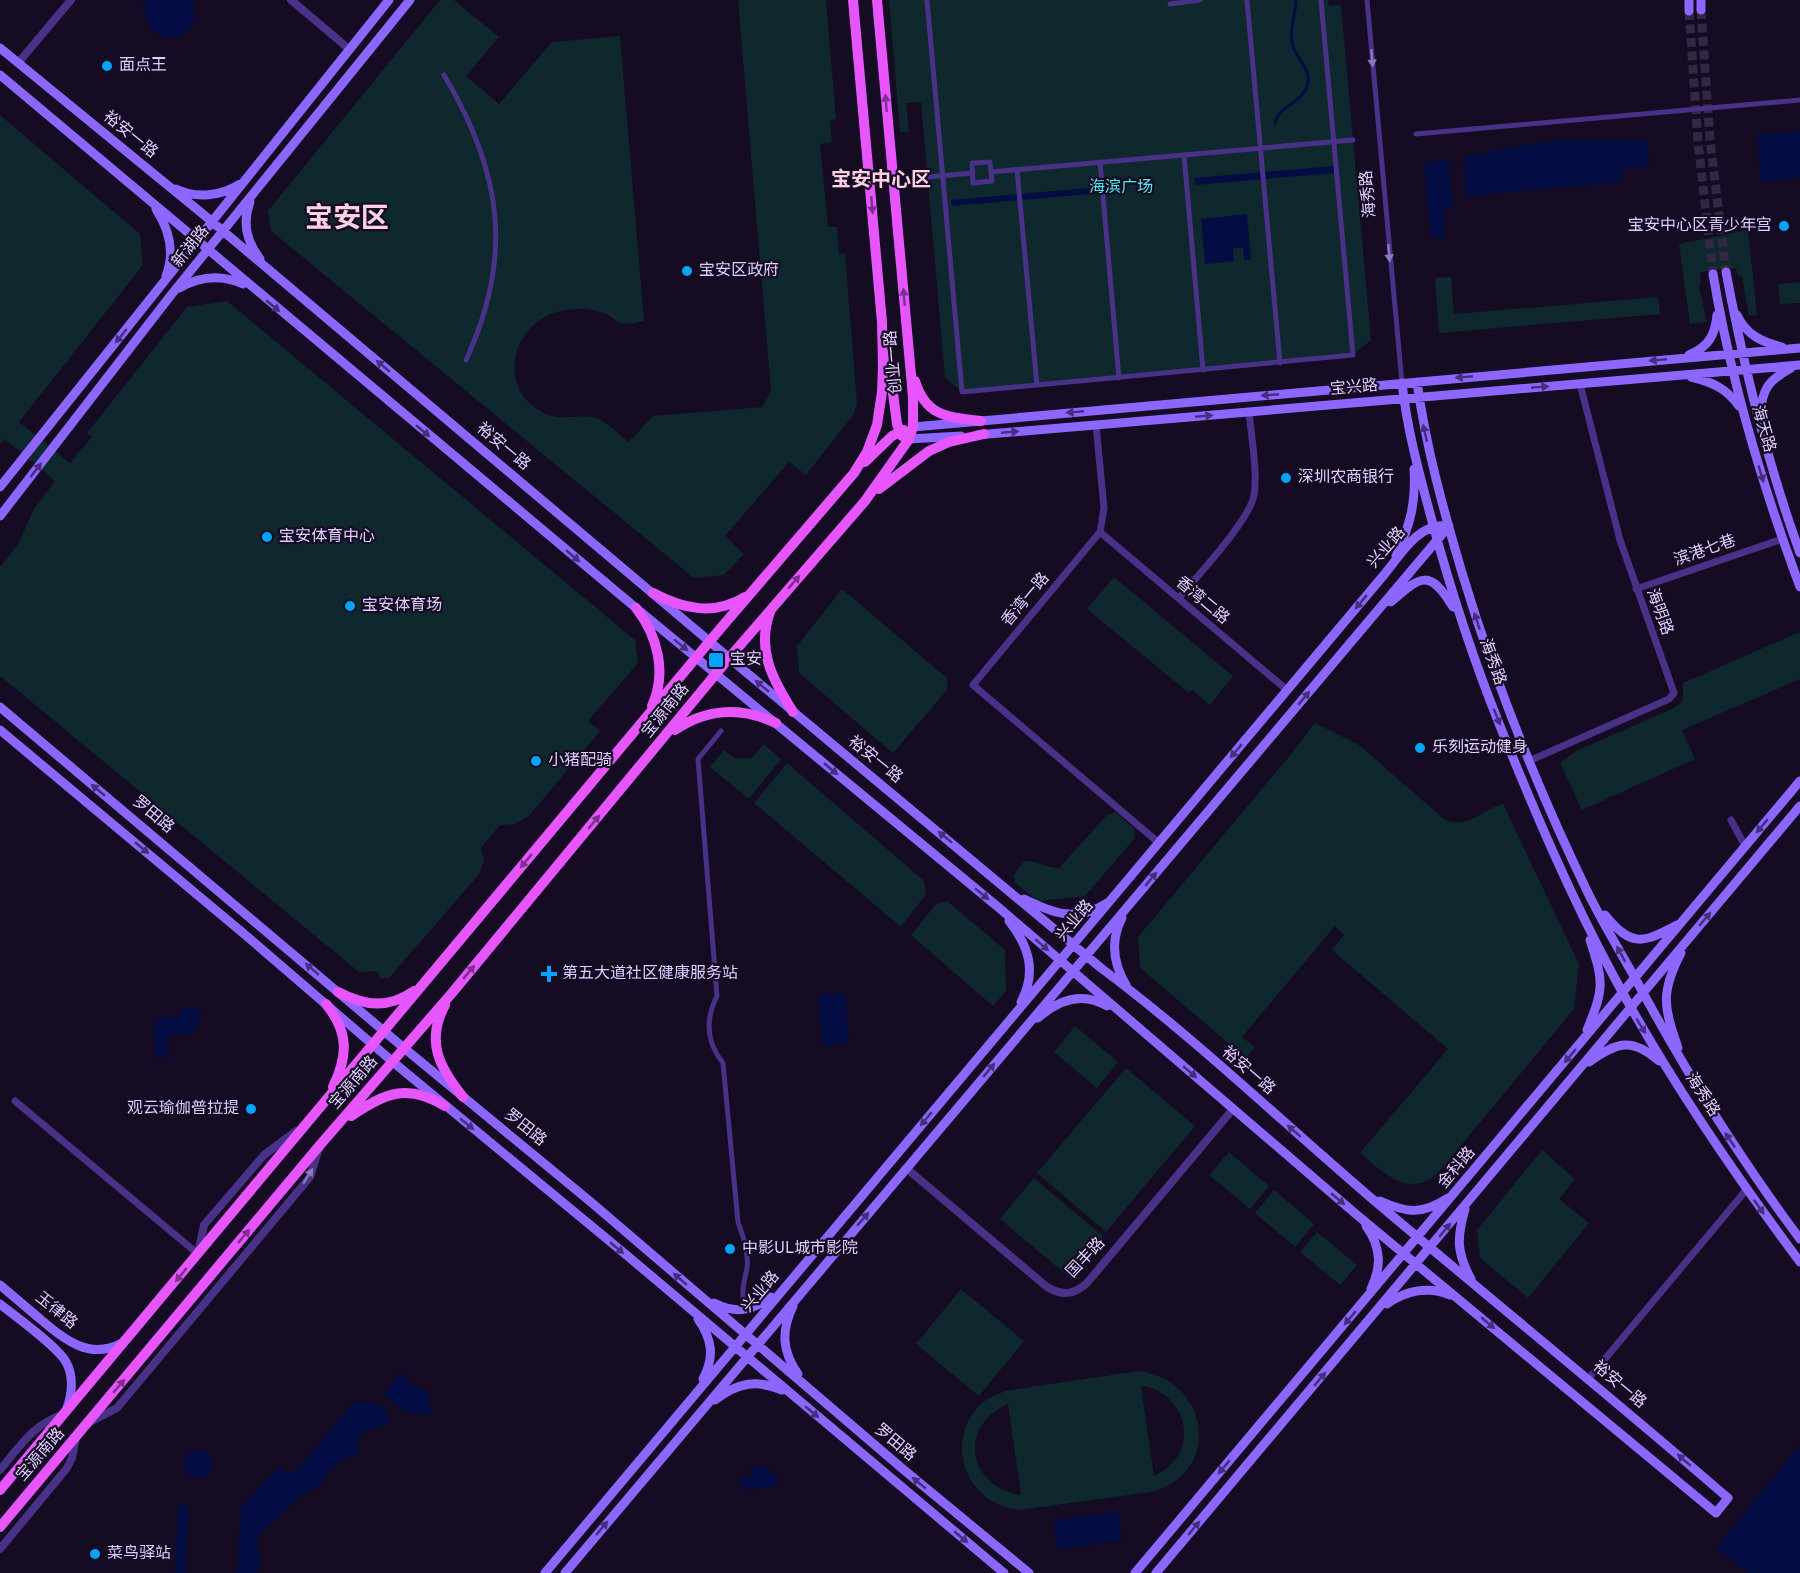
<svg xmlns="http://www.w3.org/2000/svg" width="1800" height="1573" font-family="Overpass,'Noto Sans SC',sans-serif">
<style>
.green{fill:#0e282e;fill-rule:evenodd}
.water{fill:#040c44}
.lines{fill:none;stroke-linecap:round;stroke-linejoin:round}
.stream{stroke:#040c44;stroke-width:3}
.secondary-tunnel{stroke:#332844;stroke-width:9;stroke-dasharray:9 4.5;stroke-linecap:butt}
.pedestrian{stroke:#493187;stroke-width:5}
.minor{stroke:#493187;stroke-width:7}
.tertiary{stroke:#493187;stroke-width:8}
.secondary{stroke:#8d65ff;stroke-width:9}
.primary{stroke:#e755ff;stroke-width:10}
.oneway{fill:#8c78bd}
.oneway2{fill:#7e3091}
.oneway3{fill:#452f7b}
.poi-dot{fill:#00a5f9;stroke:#150b23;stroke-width:2}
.labels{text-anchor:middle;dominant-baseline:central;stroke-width:4.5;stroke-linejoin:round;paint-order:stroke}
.poi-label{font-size:16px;fill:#dfceff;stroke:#150b23;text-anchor:start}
.street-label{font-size:16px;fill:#dfceff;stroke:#150b23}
.park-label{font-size:16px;fill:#4eebe9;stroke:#150b23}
.quarter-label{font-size:20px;font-weight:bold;fill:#ffd0e3;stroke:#150b23}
.town-label{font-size:28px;font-weight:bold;fill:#ffd0e3;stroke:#150b23}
</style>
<rect width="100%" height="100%" fill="#150b23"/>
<path class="green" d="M440,0h14l45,37 -33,39 33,28 53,-62 68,-6 24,285c-6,1 -17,4 -22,2 -6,-1 -11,-7 -16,-9 -15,-6 -30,-6 -45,-3 -46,9 -65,71 -24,98 23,15 38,4 59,9 8,2 25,18 33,24l24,-26 109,-9 9,-16 -33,-391h88l10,119 -6,1 2,22 -12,2 8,83h9l2,27h6l12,149 -4,12 -47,60 -17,-13 -64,74 19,18 -20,21 -30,3 -423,-347 -3,-20z
M889,0h439l1,6 12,-1 30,335 -18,15 -391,37 -17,-14 -24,-276 -15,1 3,29h-9z
M0,115l140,119 3,31 -124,157 51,41 22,-26 -5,-4 100,-126 40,-6 408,339 3,23 -50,58 12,10 -71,85 -14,8 -15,1 -19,23 3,11 -4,14 -91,105h-9l-3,-7 -18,1 -359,-296v-109l18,-23 16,-35 21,-28 -50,-42 -5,5z
M1748,230l9,85 -8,1 -7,-39 -5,-3 -1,-6 -36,4 1,10 -2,5 8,35 -17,2 -11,-80z
M1451,277l3,37 204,-17 2,17 -221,19 -4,-55z
M1800,282v21l-20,1 -2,-20z
M1114,577l119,99 -23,29 -18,-15 -3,3 -102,-84z
M842,589l105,89v12l-54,63 -94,-80 -2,-27z
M1800,632v47l-118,51 13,29 -113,51 -22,-47 16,-12 100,-44 7,-7v-17z
M1315,723l44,22 86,75c24,9 36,-10 58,-16l76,160 -5,45 -131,158c-4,4 -9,10 -15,13 -25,14 -50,-12 -68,-27l88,-104 -116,-99 12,-15 -9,-9 -93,111 13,10 -9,11 -106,-90 -2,-31 150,-179z
M763,744l18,15 -32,40 -39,-32 14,-17 10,8h18z
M787,763l137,118 2,13 -25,33 -147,-124z
M1116,812l18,17 1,9 -50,58 -47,5 -23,-18 -1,-8 10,-14c15,-1 19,7 35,7l48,-53z
M947,901l58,49 1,41 -13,15 -82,-71 25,-31z
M1075,1026l43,36 -21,26 -43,-36z
M1126,1068l69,58 -89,106 -69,-59z
M1542,1150l33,29 -16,20 30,24 -61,75 -48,-40 -3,-28z
M1229,1152l40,34 -19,23 -41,-34z
M1034,1178l69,58 -34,41 -69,-58z
M1274,1190l40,34 -19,23 -40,-34z
M1317,1232l40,33 -17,20 -40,-33z
M961,1289l63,52 -45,55 -63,-52z
M1139,1371c72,9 83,104 12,121l-131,18c-51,-4 -77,-63 -42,-103 7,-8 18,-12 27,-16zM1141,1386c34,3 56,44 35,73 -6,8 -13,12 -22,17zM1008,1404l13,90 -1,1c-53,-9 -62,-69 -12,-91z"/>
<path class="water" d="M139,0h53c18,42 -50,54 -46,6z
M1800,131v47l-39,4 -4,-47z
M1554,140h93l2,26 -28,3 1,13 -156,14 -3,-39z
M1448,159l5,50 -10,1 3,27 -15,1 -7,-75z
M1334,166l1,7 -140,12 -1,-7z
M1101,187l1,6 -150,13 -1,-6z
M1247,214l4,46h-7l-1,-12h-10l1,13 -29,3 -4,-45z
M845,993l4,50 -26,2 -5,-50z
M183,1007l19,4 -5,18c-19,15 -32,-7 -28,28l-12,2c-3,-13 -8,-32 3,-42l18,1z
M401,1372l11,13 16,6 2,24c-19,0 -34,-7 -46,-22z
M356,1400l11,4 10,-1 10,9 3,6 -4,7 -24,8c-4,8 -2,15 -6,23l-14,4 -13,12 -11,15 -17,9 -40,36 -4,6 4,21 -4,14h-20l4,-66 38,-41 7,7 10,-2z
M1800,1445v128h-51l-33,-25z
M184 1464a14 14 0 1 1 28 0a14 14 0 1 1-28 0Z
M768,1466l1,8h7l1,12 -36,4 -1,-13 12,-1 -1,-8z
M178,1505l10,1 -3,67h-10z
M1118,1512l4,29 -65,8 -3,-29z"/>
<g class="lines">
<path class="stream" d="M1275,123c4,-17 24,-19 31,-34 9,-19 -11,-29 -14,-47 -3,-14 4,-28 4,-42"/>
<path class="secondary-tunnel" d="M1701,10l9,130 16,132
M1689,11l9,131 15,132"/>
<path class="pedestrian" d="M927,0l35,392 391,-37 -32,-355
M1247,0l33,363
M1367,0l35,383
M1170,4l30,-4
M444,75c58,97 70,181 22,285
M1416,134l384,-34
M1184,155l19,215
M990,162l2,19 -19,2 -1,-20z
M1100,162l19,216
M1017,170l20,215
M991,172l362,-32
M927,177l46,-4
M721,731l-23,28 19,237c-12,24 -11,46 6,67l15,159c5,14 11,31 9,46 -2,11 -5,18 -4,29"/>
<path class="minor" d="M1096,425l8,83 -4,24 -127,153 186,158
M1100,532l187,158
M1636,589l146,-50
M1179,598c18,-22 71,-78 75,-103 4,-22 -3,-60 -5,-83
M1529,761l140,-62 5,-6 -54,-153 -40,-156
M1731,820l14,26
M15,1101l183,153
M1589,1378l158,-189"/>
<path class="tertiary" d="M291,0l58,49
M18,63l53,-63
M906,1168l141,119c15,9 27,8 40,-4l146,-174
M198,1253l6,-28 60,-70 32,-24
M90,1422l27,-14 193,-231 9,-29
M0,1470c21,-25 32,-45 64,-56
M0,1549l67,-81 5,-10 4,-20"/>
<path class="secondary" d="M1689,0v11
M1701,0v10
M0,48l204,167 543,458 354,295c94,70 180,153 269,229 119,101 240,199 358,301l-12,15 -359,-298 -359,-308 -362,-299 -636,-533
M176,189c21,10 45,7 64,-5
M250,202c-8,21 -4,39 10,57
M156,209c13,20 19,44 10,67
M1726,272c18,96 41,190 74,281
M1713,274c18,108 49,211 87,313
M179,288c21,-12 42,-14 64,-4
M1737,315c9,20 25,27 45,32
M1689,355c19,-8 26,-19 28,-40
M1691,377c21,5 35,11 48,29
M1417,382c9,66 27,130 46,194 33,109 76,216 126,319 14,28 30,55 46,83 49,91 103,178 165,261
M1402,383c5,47 18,93 30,138 19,70 41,138 68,205 34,84 70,169 113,249 54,101 119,196 187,287
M1760,416c2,-26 7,-35 31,-48
M913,427l887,-79
M977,435l823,-70
M909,439l52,-3
M0,487l389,-487
M0,516l171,-221 239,-295
M1396,556c14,-31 20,-52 18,-87
M1391,602c30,-27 39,-33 62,5
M0,707l404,341 188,155 312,267 125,103
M0,730l243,203 150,129 231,191 380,320
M1024,899c30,14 52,24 83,4
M1605,915c27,33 38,28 72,10
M1122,918c-12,23 -9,45 4,67
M1009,921c20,25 28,51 12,81
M1038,1018c20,-18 44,-27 69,-12
M1587,1030c17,-41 17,-48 3,-90
M1678,1048c-14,-41 -18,-55 3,-95
M1589,1062c28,-20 43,-25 70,-1
M1380,1201c27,12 42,14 68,-3
M1465,1209c-8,28 -9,43 6,70
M1366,1226c15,21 16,40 5,63
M0,1285c13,11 26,22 39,33 25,21 50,43 83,25
M714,1303c22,11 37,8 57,-6
M0,1304c16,13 57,42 66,58 8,14 6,32 1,46
M1387,1304c19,-14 42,-18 63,-9
M793,1306c-12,25 -11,45 5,68
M698,1319c14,20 17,38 5,60
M715,1400c22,-17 41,-21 67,-10
M545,1573l838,-997c17,-20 36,-55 66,-50
M565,1573l884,-1047
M1135,1573l665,-792
M1156,1573l644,-767"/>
<path class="primary" d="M888,355l9,69 5,12 7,3
M915,381c11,36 33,36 66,40
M865,462l27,-26 12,-6
M879,489l50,-38 20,-9 35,-8
M653,593c30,16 61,23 92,4
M636,608c22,28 31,65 16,98
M770,612c-14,38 3,68 23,100
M675,730c32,-22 67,-23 101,-7
M338,992c27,14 50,17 76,-1
M326,1004c23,28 22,52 7,83
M445,1005c-20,37 -5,63 18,92
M351,1116c34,-23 56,-33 94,-10
M0,1490l720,-861 134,-156 13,-21 10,-27 5,-33 1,-25 -1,-45 -29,-322
M0,1527l320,-382 132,-152 277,-335 136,-157 44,-62 4,-12v-30l-36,-397"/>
</g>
<defs><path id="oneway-solid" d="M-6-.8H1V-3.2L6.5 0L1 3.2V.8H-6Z" transform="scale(1.5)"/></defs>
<g class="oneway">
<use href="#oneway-solid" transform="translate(1372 58) rotate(85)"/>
<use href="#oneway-solid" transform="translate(1389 253) rotate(85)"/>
<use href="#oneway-solid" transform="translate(308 1176) rotate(-58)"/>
</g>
<g class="oneway2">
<use href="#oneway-solid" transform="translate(886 103) rotate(-95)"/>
<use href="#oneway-solid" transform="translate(872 205) rotate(85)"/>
<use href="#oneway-solid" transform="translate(904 297) rotate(-95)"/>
<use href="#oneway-solid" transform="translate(794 582) rotate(-49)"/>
<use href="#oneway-solid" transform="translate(594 822) rotate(-50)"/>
<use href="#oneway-solid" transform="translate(526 861) rotate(130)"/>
<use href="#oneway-solid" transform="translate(469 972) rotate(-50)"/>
<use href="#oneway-solid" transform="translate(244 1236) rotate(-50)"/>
<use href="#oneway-solid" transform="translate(181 1275) rotate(129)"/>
<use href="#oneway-solid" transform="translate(119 1386) rotate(-50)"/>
</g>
<g class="oneway3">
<use href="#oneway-solid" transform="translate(273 306) rotate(40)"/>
<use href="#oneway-solid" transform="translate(121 336) rotate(129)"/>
<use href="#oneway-solid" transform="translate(1658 360) rotate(175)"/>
<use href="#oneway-solid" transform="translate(383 366) rotate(-140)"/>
<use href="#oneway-solid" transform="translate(1464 377) rotate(175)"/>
<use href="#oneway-solid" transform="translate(1540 387) rotate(-5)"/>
<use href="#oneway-solid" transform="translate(1270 395) rotate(175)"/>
<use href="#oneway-solid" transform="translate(1075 412) rotate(175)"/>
<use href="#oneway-solid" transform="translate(1204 416) rotate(-5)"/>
<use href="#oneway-solid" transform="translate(423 431) rotate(40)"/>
<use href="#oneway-solid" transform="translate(1010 432) rotate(-5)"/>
<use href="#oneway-solid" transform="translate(1425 433) rotate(-103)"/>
<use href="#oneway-solid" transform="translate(36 470) rotate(-52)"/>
<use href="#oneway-solid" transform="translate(1761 474) rotate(73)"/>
<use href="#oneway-solid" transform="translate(573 556) rotate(40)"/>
<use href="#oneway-solid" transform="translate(1361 602) rotate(130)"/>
<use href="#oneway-solid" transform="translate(1477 621) rotate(-108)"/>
<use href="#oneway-solid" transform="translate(681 645) rotate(39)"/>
<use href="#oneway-solid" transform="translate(762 686) rotate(-140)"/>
<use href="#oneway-solid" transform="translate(1304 698) rotate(-50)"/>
<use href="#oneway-solid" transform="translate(1497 717) rotate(68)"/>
<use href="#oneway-solid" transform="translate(1236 751) rotate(130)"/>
<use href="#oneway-solid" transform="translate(831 769) rotate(40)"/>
<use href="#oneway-solid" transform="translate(98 790) rotate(-140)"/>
<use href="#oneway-solid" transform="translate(1762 826) rotate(130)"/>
<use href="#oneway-solid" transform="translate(945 837) rotate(-141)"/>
<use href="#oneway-solid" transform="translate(142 848) rotate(40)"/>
<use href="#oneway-solid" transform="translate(1151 879) rotate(-50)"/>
<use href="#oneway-solid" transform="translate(982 894) rotate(39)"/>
<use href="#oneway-solid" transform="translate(1705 919) rotate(-50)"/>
<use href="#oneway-solid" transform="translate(1042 945) rotate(41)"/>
<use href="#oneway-solid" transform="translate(1621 954) rotate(-119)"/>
<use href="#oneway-solid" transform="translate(312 969) rotate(-139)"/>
<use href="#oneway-solid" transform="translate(1641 1026) rotate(59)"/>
<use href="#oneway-solid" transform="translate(1570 1056) rotate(130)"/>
<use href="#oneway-solid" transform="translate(989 1070) rotate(-50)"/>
<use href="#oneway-solid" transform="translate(1190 1072) rotate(41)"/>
<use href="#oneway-solid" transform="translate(926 1119) rotate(130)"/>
<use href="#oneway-solid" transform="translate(467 1124) rotate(39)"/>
<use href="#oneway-solid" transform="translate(1294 1131) rotate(-139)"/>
<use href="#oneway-solid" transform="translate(1730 1140) rotate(-124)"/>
<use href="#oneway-solid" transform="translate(1338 1199) rotate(40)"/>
<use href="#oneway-solid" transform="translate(1759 1207) rotate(55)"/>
<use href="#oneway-solid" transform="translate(863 1219) rotate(-49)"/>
<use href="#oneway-solid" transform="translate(1445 1230) rotate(-50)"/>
<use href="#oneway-solid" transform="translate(617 1248) rotate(40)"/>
<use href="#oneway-solid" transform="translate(680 1279) rotate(-139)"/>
<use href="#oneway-solid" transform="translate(1350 1318) rotate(130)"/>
<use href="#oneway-solid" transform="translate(1488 1323) rotate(40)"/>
<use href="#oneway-solid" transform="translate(1320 1379) rotate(-50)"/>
<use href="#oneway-solid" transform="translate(812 1412) rotate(40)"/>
<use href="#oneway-solid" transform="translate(1684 1460) rotate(-139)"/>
<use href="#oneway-solid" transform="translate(1224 1467) rotate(130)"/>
<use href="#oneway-solid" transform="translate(919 1483) rotate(-141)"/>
<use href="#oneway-solid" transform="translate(602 1528) rotate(-50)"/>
<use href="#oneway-solid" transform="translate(1194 1528) rotate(-50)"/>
<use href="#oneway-solid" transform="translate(961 1537) rotate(40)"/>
</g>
<g class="poi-dot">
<circle cx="107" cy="66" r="6"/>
<circle cx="1784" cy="226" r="6"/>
<circle cx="687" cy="271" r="6"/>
<circle cx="1286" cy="478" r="6"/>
<circle cx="267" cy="537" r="6"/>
<circle cx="350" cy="606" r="6"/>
<rect x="708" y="652" width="16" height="16" rx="3"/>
<circle cx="1420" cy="748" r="6"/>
<circle cx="536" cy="761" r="6"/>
<path d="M546 965h6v6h6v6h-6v6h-6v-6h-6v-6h6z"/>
<circle cx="251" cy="1109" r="6"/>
<circle cx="730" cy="1249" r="6"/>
<circle cx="95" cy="1554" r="6"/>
</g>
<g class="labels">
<g class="poi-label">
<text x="119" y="66">面点王</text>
<text x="1772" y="226" text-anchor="end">宝安中心区青少年宫</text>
<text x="699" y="271">宝安区政府</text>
<text x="1298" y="478">深圳农商银行</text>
<text x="279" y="537">宝安体育中心</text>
<text x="362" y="606">宝安体育场</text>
<text x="730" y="660">宝安</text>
<text x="1432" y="748">乐刻·运动健身</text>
<text x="548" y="761">小猪配骑</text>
<text x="562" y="974">第五大道社区健康服务站</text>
<text x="239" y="1109" text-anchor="end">观云瑜伽·普拉提</text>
<text x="742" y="1249">中影UL城市影院</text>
<text x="107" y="1554">菜鸟驿站</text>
</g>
<g class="street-label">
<text transform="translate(130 135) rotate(39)">裕安一路</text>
<text transform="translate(1369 194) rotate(-95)">海秀路</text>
<text transform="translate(191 247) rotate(-51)">新湖路</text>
<text transform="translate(894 362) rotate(-95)">创业一路</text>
<text transform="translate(1354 388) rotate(-5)">宝兴路</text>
<text transform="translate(1763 429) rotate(74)">海天路</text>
<text transform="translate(503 447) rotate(40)">裕安一路</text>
<text transform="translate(1387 548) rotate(-49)">兴业路</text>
<text transform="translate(1705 551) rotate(-19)">滨港七巷</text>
<text transform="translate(1026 600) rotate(-50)">香湾一路</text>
<text transform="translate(1202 601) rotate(40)">香湾二路</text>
<text transform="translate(1659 612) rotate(70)">海明路</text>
<text transform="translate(1492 662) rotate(70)">海秀路</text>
<text transform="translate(666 711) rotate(-51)">宝源南路</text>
<text transform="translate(875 760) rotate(39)">裕安一路</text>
<text transform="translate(153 815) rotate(40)">罗田路</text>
<text transform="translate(1075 921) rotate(-50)">兴业路</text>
<text transform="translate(1248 1071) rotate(41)">裕安一路</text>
<text transform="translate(354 1083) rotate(-49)">宝源南路</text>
<text transform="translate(1702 1095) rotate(57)">海秀路</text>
<text transform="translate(525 1128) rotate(39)">罗田路</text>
<text transform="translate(1457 1168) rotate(-50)">金科路</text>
<text transform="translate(1086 1258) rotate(-47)">国丰路</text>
<text transform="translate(761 1292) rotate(-50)">兴业路</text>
<text transform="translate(56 1311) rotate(39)">玉律路</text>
<text transform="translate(1619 1385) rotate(40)">裕安一路</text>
<text transform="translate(895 1443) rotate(40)">罗田路</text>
<text transform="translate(41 1455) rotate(-49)">宝源南路</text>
</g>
<g class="park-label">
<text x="1121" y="188">海滨广场</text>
</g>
<g class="quarter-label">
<text x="881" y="181">宝安中心区</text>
</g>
<g class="town-label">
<text x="347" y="220">宝安区</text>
</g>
</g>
</svg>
